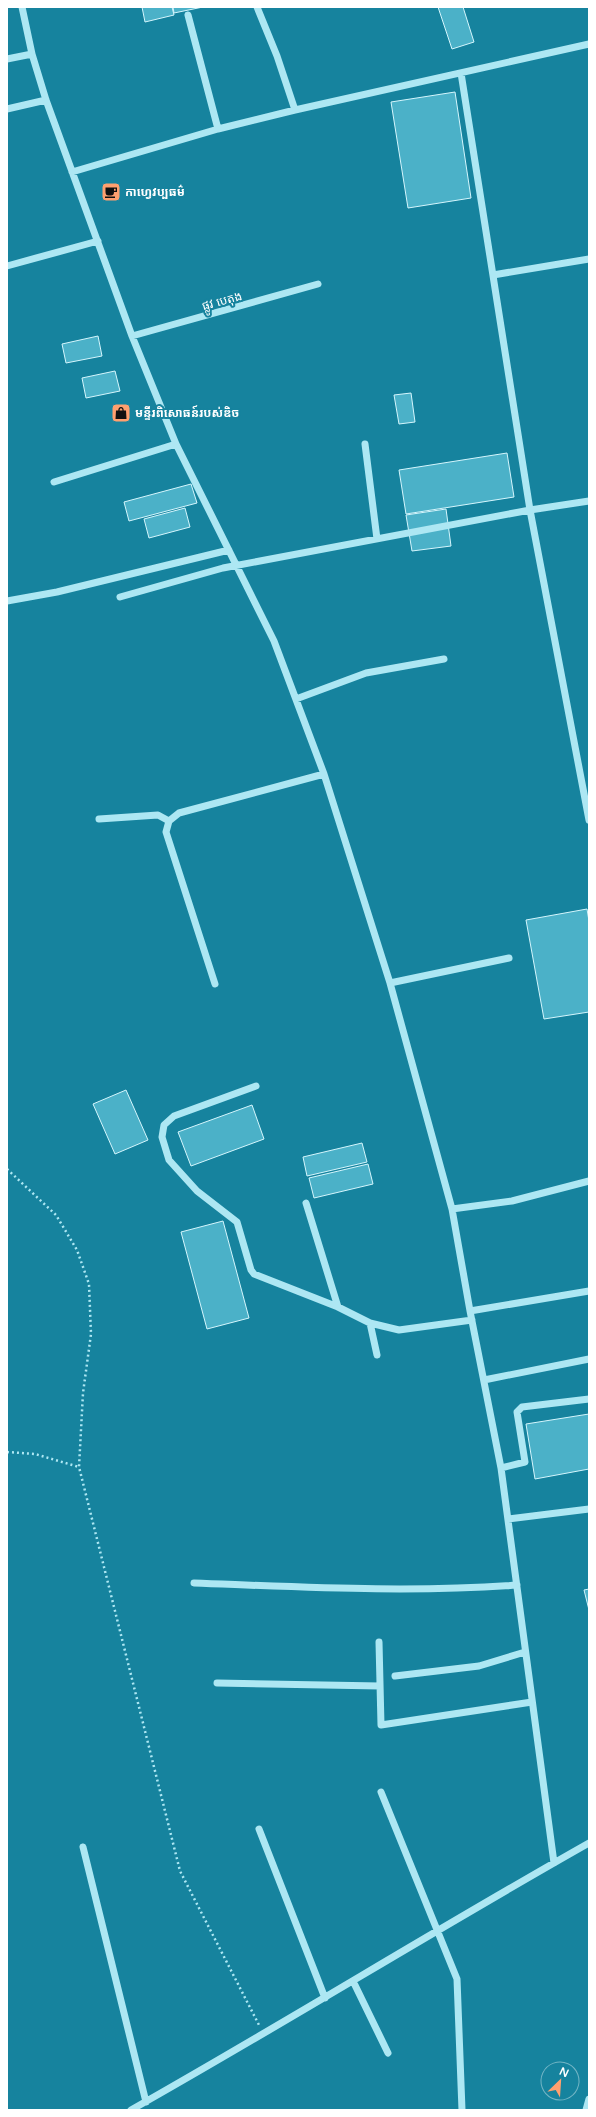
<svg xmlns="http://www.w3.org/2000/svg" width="596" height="2117" font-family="'Varela Round','Noto Sans Khmer',sans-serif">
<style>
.building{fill:#4bb1c8;stroke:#d5f6fd}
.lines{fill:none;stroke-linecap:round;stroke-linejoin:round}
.path{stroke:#ade7f3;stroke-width:2.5;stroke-dasharray:2 3;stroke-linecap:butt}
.minor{stroke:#ade7f3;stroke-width:7}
.labels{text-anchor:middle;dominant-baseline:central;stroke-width:4;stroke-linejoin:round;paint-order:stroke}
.poi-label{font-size:12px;font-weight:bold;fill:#fff;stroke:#16839e;text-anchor:start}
.street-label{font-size:12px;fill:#fff;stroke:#16839e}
</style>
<rect width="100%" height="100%" fill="#16839e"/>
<path class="building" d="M142,7h30l2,8 -29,7z
M173,7h30l-29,6z
M438,7h25l11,35 -22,7z
M455,92l16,106 -63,10 -17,-106z
M98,336l4,20 -36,7 -4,-19z
M115,371l5,20 -34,7 -4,-20z
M411,393l4,29 -16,2 -5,-29z
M507,453l7,44 -108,17 -7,-44z
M191,484l6,19 -68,18 -5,-19z
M185,508l5,19 -41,11 -5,-19z
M446,509l5,37 -39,5 -6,-36z
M587,909l2,12v91l-45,7 -18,-99z
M126,1090l22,50 -33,14 -22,-50z
M252,1105l12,34 -73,27 -13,-34z
M362,1143l5,19 -60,14 -4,-19z
M368,1164l5,20 -59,14 -5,-20z
M223,1221l26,97 -42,11 -26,-97z
M589,1414v55l-54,10 -9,-55z
M589,1589v21l-5,-20z"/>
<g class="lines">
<path class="path" d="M7,1169l49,46 21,35 12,34 2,50 -8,59 -4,74 101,404 79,154
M7,1452l28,2 44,13"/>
<path class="minor" d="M22,7l10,47 14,46 86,236 44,108 98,197 50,133 66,209 62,226 18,102 31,157 53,395
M257,7l20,49 18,54
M188,15l30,114
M7,59l25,-5
M461,73l69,437 59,-9
M7,109l39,-9
M72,172l146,-43 77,-19 294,-66
M7,266l91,-25
M493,275l96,-16
M132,336l186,-52
M365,444l12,95
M54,482l122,-38
M120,597l103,-29 307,-58 59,310
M7,601l50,-9 172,-42
M296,699l70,-26 78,-14
M99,819l59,-4 11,6
M390,983l119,-25
M215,984l-49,-152 3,-11 10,-8 145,-39
M256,1086l-82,30 -10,9 -2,12 7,23 28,31 40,31 14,48 3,4 84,33 32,16 29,7 73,-10
M306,1203l32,104
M452,1209l60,-8 77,-20
M470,1311l119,-20
M370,1323l7,32
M484,1380l105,-21
M501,1468l24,-6 -8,-50 5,-5 67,-8
M508,1519l81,-10
M194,1583c108,4 215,10 323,2
M379,1642l2,83 151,-23
M395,1676l84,-10 46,-14
M217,1683l163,3
M381,1792l76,187 5,131
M259,1829l66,169
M83,1847l63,255
M353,1981l35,72
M131,2110c154,-87 304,-180 458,-267
M586,2110l3,-11"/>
</g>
<defs>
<g id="cafe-square" transform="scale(1)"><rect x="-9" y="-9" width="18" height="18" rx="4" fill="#ffa06f" stroke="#16839e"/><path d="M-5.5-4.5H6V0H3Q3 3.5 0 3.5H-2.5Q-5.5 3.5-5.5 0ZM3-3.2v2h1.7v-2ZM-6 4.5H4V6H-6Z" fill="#111"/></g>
<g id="shop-square" transform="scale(1)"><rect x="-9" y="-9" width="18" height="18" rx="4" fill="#ffa06f" stroke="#16839e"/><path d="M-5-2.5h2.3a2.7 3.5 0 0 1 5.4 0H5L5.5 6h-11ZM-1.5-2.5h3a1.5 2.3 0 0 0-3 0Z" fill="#111"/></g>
</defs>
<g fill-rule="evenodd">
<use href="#cafe-square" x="111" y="192"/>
<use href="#shop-square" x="121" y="413"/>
</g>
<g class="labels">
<g class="poi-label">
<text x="125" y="192">កាហ្វេវប្បធម៌</text>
<text x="135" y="413">មន្ទីរពិសោធន៍របស់ឌិច</text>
</g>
<g class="street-label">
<text transform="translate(222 301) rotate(-15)">ផ្លូវ បេតុង</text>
</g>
</g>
<rect width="596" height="2117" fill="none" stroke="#ffffff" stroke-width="16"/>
<g transform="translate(560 2081) rotate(25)"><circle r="19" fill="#16839e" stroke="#73b5c5"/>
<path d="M0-3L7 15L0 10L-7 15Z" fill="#ffa06f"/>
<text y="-6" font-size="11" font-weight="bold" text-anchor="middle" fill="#ffffff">N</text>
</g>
</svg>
